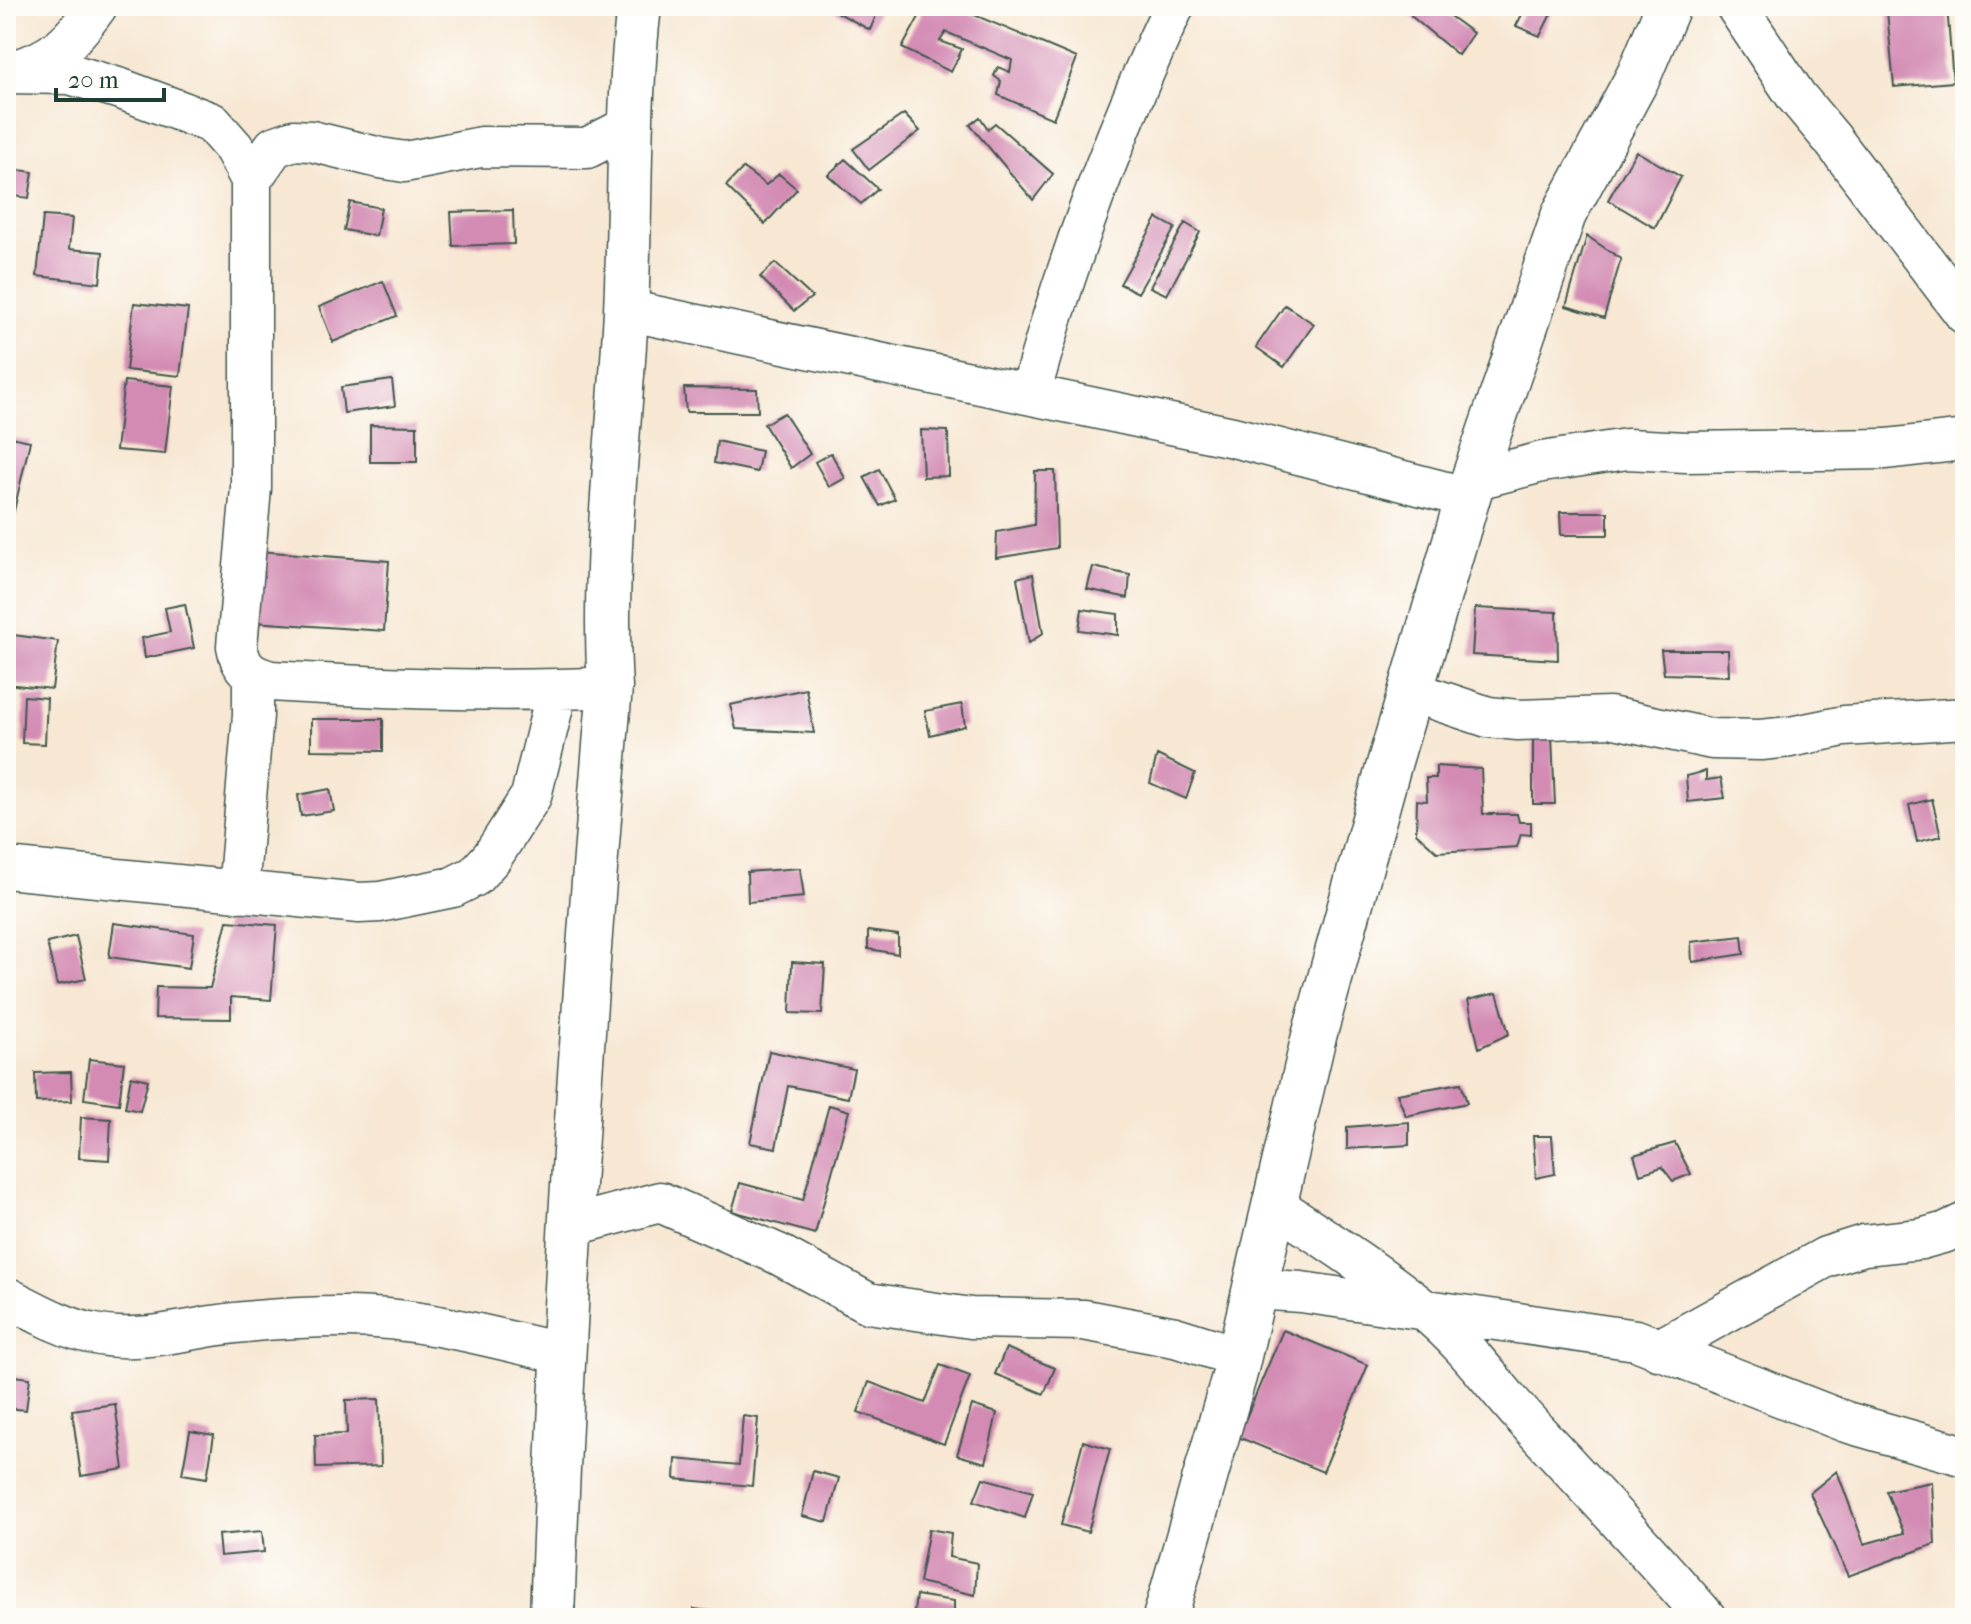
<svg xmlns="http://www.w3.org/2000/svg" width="1971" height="1624" font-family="'IM FELL French Canon',serif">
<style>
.building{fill:#d38bb4}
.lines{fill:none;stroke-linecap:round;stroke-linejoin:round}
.street-casing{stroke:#3f564c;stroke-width:43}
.secondary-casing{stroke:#3f564c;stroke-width:47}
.street{stroke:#fff;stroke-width:40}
.secondary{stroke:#fff;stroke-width:44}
</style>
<rect width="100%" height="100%" fill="#fdfcf7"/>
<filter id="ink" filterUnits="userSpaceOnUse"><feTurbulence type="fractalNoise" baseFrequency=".0125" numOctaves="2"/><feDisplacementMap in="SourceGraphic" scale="16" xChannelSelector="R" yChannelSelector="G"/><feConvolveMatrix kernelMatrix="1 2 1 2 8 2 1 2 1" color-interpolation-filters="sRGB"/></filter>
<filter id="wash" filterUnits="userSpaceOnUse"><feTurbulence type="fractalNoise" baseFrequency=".006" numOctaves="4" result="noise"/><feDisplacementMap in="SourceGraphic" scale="32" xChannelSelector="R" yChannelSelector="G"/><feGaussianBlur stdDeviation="1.8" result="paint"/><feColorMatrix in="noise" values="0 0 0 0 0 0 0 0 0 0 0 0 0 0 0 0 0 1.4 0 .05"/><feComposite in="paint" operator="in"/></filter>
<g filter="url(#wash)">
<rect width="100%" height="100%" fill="#f7e7d3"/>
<g id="blocks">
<path class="building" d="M826,6h54l-10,24z
M925,6h28l124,52 -24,61 -55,-24 3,-14 -7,-5 4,-9 12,5 2,-12 -66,-28 -6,9 22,8 -11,23 -49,-24z
M1417,6h19l37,27 -15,22 -47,-39z
M1519,6h36l-15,30 -24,-10 9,-17z
M1942,6h5l6,76 -59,5 -7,-76z
M904,114l16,17 -51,39 -16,-21z
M980,117l8,12 7,-6 58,51 -20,26 -63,-75z
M1636,151l45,26 -26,51 -47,-28z
M845,159l33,30 -17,15 -33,-29z
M6,168l27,4 -4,26 -23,-3z
M743,168l23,17 13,-11 18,15 -32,35 -39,-38z
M350,202l31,6 -5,28 -32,-6z
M513,210l1,34 -61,2 -2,-34z
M43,216l29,2 -3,31 34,3 -3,31 -63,-7z
M1157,218l18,10 -37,65 -18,-9z
M1185,223l15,9 -33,63 -17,-8z
M1587,236l34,23 -17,59 -38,-12z
M775,263l37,34 -18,14 -34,-34z
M383,281l14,35 -64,26 -14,-35z
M134,303l54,6 -8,67 -54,-6z
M1285,305l29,19 -30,43 -28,-20z
M392,380l3,26 -51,7 -3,-26z
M124,381l49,5 -8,68 -49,-4z
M684,388l73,1 1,23h-72z
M784,413l26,41 -19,14 -27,-44z
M370,425l47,1v36h-47z
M921,430l27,1 1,45 -26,1z
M6,436l24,5 -17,74 -7,-2z
M717,441l44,10 -4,21 -43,-9z
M831,453l14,25 -16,9 -14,-25z
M879,469l16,30 -15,7 -16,-29z
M1035,471h20l2,77 -61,10 1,-26 37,-7z
M1560,512h48v23h-47z
M259,551l130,10 -5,70 -130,-9z
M1093,567l37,8 -2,23 -41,-9z
M1033,574l10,59 -14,10 -12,-65z
M185,604l9,44 -49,10 -3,-20 28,-6 -5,-24z
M1475,608l82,4 1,48 -86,-5z
M1082,609l36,5v21l-39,-5z
M6,634l52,7 -6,48 -46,-5z
M1661,650h67l1,26 -65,-2z
M806,689l8,44 -78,-4 -6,-24z
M24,696l23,2 -2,46 -23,-1z
M962,704l3,22 -35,9 -5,-24z
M311,719h72v32l-72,-1z
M1552,736l3,68h-22v-67z
M1157,755l38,18 -9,26 -36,-16z
M1436,766l45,3 2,45h34l2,8h12v13l-10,-1 -4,13 -80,5 -21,-19 1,-33 10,1 -1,-23h10z
M1706,771v9l15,-2 4,20 -37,4 -2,-26z
M330,789l4,22 -33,5 -3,-21z
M1932,799l9,37 -24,6 -8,-37z
M800,868l4,29 -56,5 -1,-30z
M227,921l50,4 -6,75 -40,-3v22l-76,-1 1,-31 54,1z
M114,923l80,11 -5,34 -80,-11z
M868,931l30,4v19l-30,-5z
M76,936l10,43 -29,6 -10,-42z
M1742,936l2,18 -52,8 -1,-20z
M792,962l33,2 -3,50 -32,-1z
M1497,993l12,41 -30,14 -11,-48z
M769,1051l85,18 -6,29 -60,-12 -12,62 -26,-5z
M89,1059l35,4 -5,41 -35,-5z
M71,1072l1,29 -36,1 -1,-29z
M131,1076l17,4 -8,31 -15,-3z
M1461,1083l6,20 -61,13 -9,-22z
M829,1105l20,6 -34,123 -83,-23 8,-28 63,17z
M81,1117l30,2 -2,41 -30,-2z
M1409,1122v23l-62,4v-22z
M1533,1136h19l3,38 -19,4z
M1675,1143l16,31 -18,7 -11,-14 -22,7 -6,-19z
M1283,1330l85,35 -45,107 -85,-35z
M1006,1348l49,20 -11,26 -49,-20z
M940,1365l30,11 -26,68 -86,-32 11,-30 56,21z
M6,1375l24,3 -4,32 -20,-2z
M379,1399l2,67 -65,2 -1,-33 32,-1 -1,-34z
M115,1404l9,65 -43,7 -9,-66z
M972,1405l25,8 -11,50 -29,-8z
M743,1416l15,2 -6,68 -77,-7 1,-20 63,6z
M190,1431l24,4 -7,43 -25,-4z
M1083,1441l27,8 -22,83 -27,-7z
M813,1471l26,7 -12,44 -25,-6z
M1837,1471l27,73 40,-11 -18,-42 46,-9 3,62 -87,32 -38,-83z
M983,1478l50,14 -8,26 -51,-17z
M929,1529l22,4 -2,24 28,6 -2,32 -56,-13z
M262,1531l2,21 -44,4 -2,-21z
M916,1595l38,6v17l-40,-6z
M694,1609l26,3 -1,6h-26z"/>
</g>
</g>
<g filter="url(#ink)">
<use href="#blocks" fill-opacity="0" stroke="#3f564c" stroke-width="2"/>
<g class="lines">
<g class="street-casing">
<path id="street" d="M1736,6l60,90 36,43 133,175
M14,70c40,-9 60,-32 83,-64
M6,73l64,1 51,15 91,34 22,25 17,32v308l-14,158c4,23 12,29 34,35 113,7 226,12 339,6
M251,180l23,-33 20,-7 17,1 69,17 25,4 76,-15 106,1 43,-22
M626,310l607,127 236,61
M1030,394c37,-134 85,-263 144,-388
M1473,480l69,-18 85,-13 59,3 200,-3 79,-9
M1410,691l78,26 30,3 92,-3 102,22 49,1 29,-3 54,-11 121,-8
M6,868l353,35 21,-1 73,-15 22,-11 17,-19 39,-61 26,-106
M238,892l15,-177v-39
M1275,1205c50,34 102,67 149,105 39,31 69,74 103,111 60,65 121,130 179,197
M571,1226l89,-24 118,52 90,49 103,15 113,2 91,17 45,14 19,2
M1256,1289l45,3 335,48 210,82 119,34
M6,1297c27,13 55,30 84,36 40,10 82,0 122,-7 41,-6 92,-9 134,-9 73,0 146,20 217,37
M1658,1350l168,-93 38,-12 57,-6 25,-7 19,-9"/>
</g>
<g class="secondary-casing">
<path id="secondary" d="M552,1618c11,-311 31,-621 58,-931 -8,-125 10,-252 16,-377 5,-101 1,-203 13,-304
M1165,1618l70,-245 78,-333 77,-279 83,-281 91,-266 75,-139 29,-69"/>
</g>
<use href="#street" class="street"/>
<use href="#secondary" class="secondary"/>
</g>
</g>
<rect width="1971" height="1624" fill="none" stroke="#fdfcf7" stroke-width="32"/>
<path d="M56 88v12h108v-12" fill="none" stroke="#1f3d34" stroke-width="4"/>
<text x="68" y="88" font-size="24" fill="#1f3d34" stroke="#fdfcf7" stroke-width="6" paint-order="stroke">20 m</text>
</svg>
